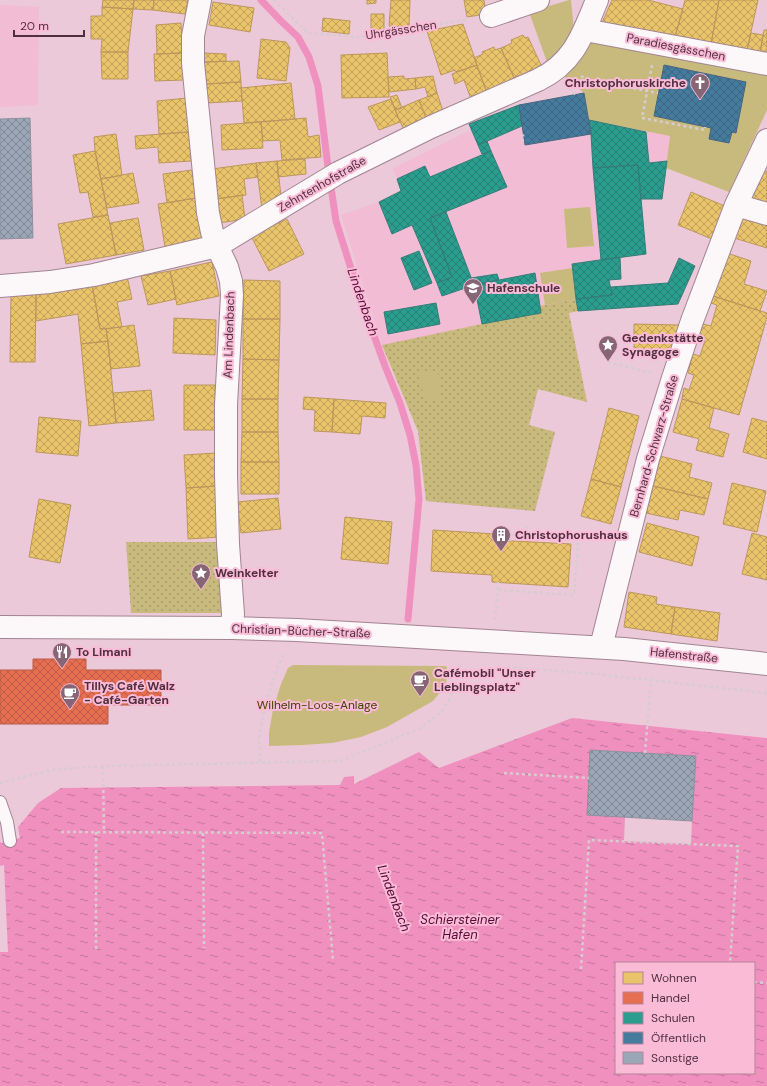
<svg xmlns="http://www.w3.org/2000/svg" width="767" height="1086" font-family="'DM Sans',sans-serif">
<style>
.built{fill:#f2bcd4}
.grass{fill:url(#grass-dots)}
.park{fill:#c8ba7d}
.water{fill:url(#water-ripples);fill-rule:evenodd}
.pier{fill:#ecc9d8}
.homes{fill:url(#homes-cross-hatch);stroke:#bb975d}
.shops{fill:url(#shops-cross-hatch);stroke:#b95c4b}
.schools{fill:url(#schools-cross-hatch);stroke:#357c77}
.public{fill:url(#public-cross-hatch);stroke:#486480}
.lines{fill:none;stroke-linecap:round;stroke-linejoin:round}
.stream{stroke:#f090bf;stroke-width:7}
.building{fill:url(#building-cross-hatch);stroke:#8e919f}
.lane-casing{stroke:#a18492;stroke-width:14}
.street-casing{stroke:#a18492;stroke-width:24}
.path{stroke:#d7ccd0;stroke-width:2.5;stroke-dasharray:3 3;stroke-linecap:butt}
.lane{stroke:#fcf7f9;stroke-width:12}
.street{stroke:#fcf7f9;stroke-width:22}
.labels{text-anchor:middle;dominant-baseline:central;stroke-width:4;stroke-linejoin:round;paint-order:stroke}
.street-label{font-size:12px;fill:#4f2f3e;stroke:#fabbd7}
.poi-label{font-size:12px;font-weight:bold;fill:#4f2f3e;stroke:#fabbd7;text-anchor:start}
.park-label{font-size:12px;fill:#3f4003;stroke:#fabbd7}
.water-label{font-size:13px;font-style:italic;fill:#550936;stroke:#fabbd7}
</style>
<defs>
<pattern id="grass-dots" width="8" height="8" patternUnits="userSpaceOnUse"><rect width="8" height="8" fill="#c8ba7d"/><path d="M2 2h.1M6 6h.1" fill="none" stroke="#a59868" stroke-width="1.8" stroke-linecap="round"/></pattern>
<pattern id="water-ripples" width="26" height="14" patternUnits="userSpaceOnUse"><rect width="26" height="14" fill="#f090bf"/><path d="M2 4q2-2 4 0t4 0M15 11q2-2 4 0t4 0" fill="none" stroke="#c5769d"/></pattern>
<pattern id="homes-cross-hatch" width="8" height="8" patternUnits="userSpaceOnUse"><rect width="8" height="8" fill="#e9c46a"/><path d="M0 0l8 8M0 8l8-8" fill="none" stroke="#bfa059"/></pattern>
<pattern id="shops-cross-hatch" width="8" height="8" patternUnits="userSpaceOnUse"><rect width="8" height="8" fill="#e76f51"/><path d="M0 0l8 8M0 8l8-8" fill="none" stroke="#be5c45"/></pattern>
<pattern id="schools-cross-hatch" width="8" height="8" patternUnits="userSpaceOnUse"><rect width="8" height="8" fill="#2a9d8f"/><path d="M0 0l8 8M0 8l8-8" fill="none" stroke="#268076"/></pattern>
<pattern id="public-cross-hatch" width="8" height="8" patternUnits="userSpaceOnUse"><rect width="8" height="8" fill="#457b9d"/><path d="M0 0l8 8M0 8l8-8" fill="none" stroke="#3c6581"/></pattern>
<pattern id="building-cross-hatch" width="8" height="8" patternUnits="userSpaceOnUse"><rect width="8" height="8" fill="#9ba6b6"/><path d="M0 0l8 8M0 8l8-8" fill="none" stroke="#818895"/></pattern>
</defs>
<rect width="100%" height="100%" fill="#ecc9d8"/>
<path class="built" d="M0,5l39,2 -1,98 -38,2z
M584,93l5,27 81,16 -8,63h-21l5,55 -74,10 6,47 -9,2 18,89 -49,-13 -9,36 26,7 -20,79 -109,-10 -8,-70 -36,-86 -41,-130 38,-13 22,-11 -8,-23 78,-38 -2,-6 50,-19z"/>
<path class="grass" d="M576,299l2,12 -9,2 18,89 -49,-13 -9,36 26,7 -20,79 -109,-10 -8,-70 -36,-86 100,-21 59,-11 -1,-7z
M126,542h95l6,71h-96z"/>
<path class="park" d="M569,0h2l3,30 193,42v38l-38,82 -63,-24 4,-32 -81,-16 -5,-27 -37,-31 -18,-50z
M590,207l4,39 -27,2 -3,-39z
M572,268l4,31 -31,6 -5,-32z
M431,370l7,3 3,11v13l-6,4h-6l-9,-14 1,-15z
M293,665l152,1 2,1 -1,18 -13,16 -46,26 -26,10 -29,6 -29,2 -34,1v-13l4,-24 8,-25 7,-16z"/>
<path class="water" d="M572,718l195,20v348h-767v-245l1,2 19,-5 -2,-11 20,-24 23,-15 279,-3 4,-8 10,-1v8l65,-32 20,16zM616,963h138v110h-138z"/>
<path class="pier" d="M625,817l67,4 -1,23 -67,-3z
M4,865l4,87h-8v-86z"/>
<path class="homes" d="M103,0h31l-1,9 -31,-2z
M134,0h20l-1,10 -20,-1z
M154,0h34l-3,14 -32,-4z
M367,0h9v3l-9,1z
M391,0h19l-1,27 -20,-1z
M464,0h20l2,14 -19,3z
M612,0h36l35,9 -8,28 -73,-14z
M685,0h34l-8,44 -36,-7z
M719,0h39l-11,50 -36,-6z
M213,2l41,6 -4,24 -41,-7z
M102,7l31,2 -5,43h-27l1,-13h-11v-23h11z
M371,14h13v18h-13z
M323,18l27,3 -1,13 -27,-3z
M181,23l1,30 -25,1 -1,-29z
M463,24l14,41 -21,7 -1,-2 -14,5 -14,-44z
M764,30h3v25l-7,-2z
M751,33l12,2 -3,18 -13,-3z
M523,35l2,3 3,-1 13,28 -26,15 -14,-32 11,-5 -1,-3z
M261,39l25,3 4,6 -4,33 -29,-3z
M494,47l1,3 6,-2 14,32 -28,13 -13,-35 9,-4 -1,-2z
M101,52h27v27h-26z
M182,53l2,27 -29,1 -1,-27z
M204,53l22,1v7l-22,1z
M387,53l2,44 -47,1 -1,-43z
M239,61l2,21 -35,2 -2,-22z
M477,65l10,28 -16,6 -7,-19 -9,4 -3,-10z
M404,76v3l11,-1 1,11 -27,3 -1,-15z
M433,76l4,17 -9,4 -3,-10 -9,2 -1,-11z
M241,82l1,19 -35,2 -1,-19z
M291,83l4,36 -51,4 -3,-35z
M437,93l6,18 -17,7 -7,-18z
M397,95l5,13 -7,2 -5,-13z
M187,98l2,34 -30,2 -2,-33z
M391,99l9,23 -21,8 -11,-23z
M419,100l7,18 -23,10 -8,-18z
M306,118l2,19 11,-2 2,22 -39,3 -2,-20 -17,1 -2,-19z
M261,122l2,26 -41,2 -1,-25z
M189,132l2,29 -32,2 -1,-16 -22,2 -1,-13z
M116,134l6,41 -21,4 -6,-28 -1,-14z
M95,151l13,64 -15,2 -5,-25 -8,1 -7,-38z
M305,159l1,15 -28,3 -1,-16z
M277,161l4,35 -19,13 -6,-46z
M256,163l2,14 -14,2 2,16 -30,4 -4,-30z
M192,170l4,28 -29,5 -4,-29z
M763,171l4,1v38l-17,-7z
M133,173l6,30 -32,5 -6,-29z
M691,192l34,14 -13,33 -34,-14z
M242,195l3,24 -26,4 -3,-24z
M196,198l6,43 -37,6 -7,-43z
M741,214l26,8v26l-33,-10z
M108,215l8,40 -50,9 -8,-40z
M138,218l6,32 -28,5 -6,-32z
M287,219l17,35 -35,17 -18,-35z
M727,253l24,8 -7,23 23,7 -7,20 -47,-15z
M212,262l7,34 -42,9 -7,-34z
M170,271l6,28 -28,6 -7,-29z
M127,276l5,23 -15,3 5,25 -22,2 -8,-45z
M244,280l36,1v38h-37z
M92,284l8,45h6l2,12 -27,3 -3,-30 -42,7v-28z
M11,293h25l-1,69h-25z
M713,296l54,17v4l-28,98 -57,-16v-1l2,-10 5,2 5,-15 -6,-2 5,-19 7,2 5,-16 -7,-2 5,-14 8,2 6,-21 -6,-2z
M174,318l42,2 -1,35 -42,-2z
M243,319h37l-1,41 -36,-1z
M634,324l45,1 -6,27 -39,-1z
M134,325l6,41 -29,3 -5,-40z
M108,341l8,82 -27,3 -8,-82z
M243,359l36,1 -1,39h-36z
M184,385h31l1,45h-32z
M151,390l3,30 -38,3 -3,-30z
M304,397l30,2 -2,33 -18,-1 1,-21 -12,-1z
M242,399h36v33h-36z
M334,399l52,4 -1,15 -23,-2 -2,18 -28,-2z
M682,399l32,9 -5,20 20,6 -6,23 -27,-7 3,-11 -26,-7z
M609,408l30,8 -18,71 -30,-8z
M39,417l42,4 -3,35 -42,-4z
M752,418l15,4v37l-24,-7z
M242,432h36l1,30h-38z
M216,453l1,33 -31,2 -2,-33z
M660,456l32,8 -3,13 23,6 -4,16 -55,-13z
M241,462h38v32h-38z
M591,479l30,8 -10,37 -30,-8z
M732,483l34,8 -9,41 -34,-8z
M217,486l3,51 -32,2 -2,-51z
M653,486l55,13 -4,16 -24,-5 -2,10 -32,-7z
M278,498l3,31 -40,4 -4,-31z
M39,499l32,6 -11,58 -31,-6z
M345,517l47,5 -4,42 -47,-5z
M647,523l52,14 -7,29 -53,-14z
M433,530l62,4 -1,6 77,4 -3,43 -76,-5v-7l-61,-4z
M752,533l15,4v43l-25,-6z
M629,592l28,5 -1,7 19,3 -4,27 -47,-7z
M675,607l45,6 -3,28 -46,-7z"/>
<path class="shops" d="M33,659h53v11h75v35h-53v19h-108v-54h33z"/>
<path class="schools" d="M519,105l3,21 -44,19 -9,-21z
M589,120l57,12 3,31 18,-2 -5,38h-21l-3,-34 -45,3 -2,-34z
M487,141l4,10 -9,3 -4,-9z
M491,151l16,36 -77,31 22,59 -15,6 -25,-58 -20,9 -13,-32 22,-11 -4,-12 28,-13 5,11z
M638,165l8,89 -45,6 -8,-92z
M446,212l28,73 -32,11 -5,-13 15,-6 -22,-59z
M419,251l13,32 -18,7 -13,-32z
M620,257l1,22 -12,1 3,15 -36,4 -4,-35z
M679,258l16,8 -17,38 -100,7 -2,-12 36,-4 -1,-8 57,-4z
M535,273l6,40 -59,11 -8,-39z
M497,274l2,6 -25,5 -3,-7z
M436,303l4,21 -52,10 -4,-22z"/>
<path class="public" d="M664,65l82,17 -10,51 -4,-1 -3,11 -20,-4 2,-11 -57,-12z
M584,93l7,41 -66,11 -6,-40z"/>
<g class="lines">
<path class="stream" d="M261,0l20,21 17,16 11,20 9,29 10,81 8,54 23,73 26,72 15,37 10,32 6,30 3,34 -11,120"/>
</g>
<path class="building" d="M30,118l3,120 -33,1v-120z
M590,750l106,6 -4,65 -105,-6z"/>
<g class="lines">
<g class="lane-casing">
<path id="lane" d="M0,802l7,20 3,19"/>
</g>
<g class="street-casing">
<path id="street" d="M200,0l-7,36v27l15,150 4,19 5,14 10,21 4,14 1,14 -6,110v70l2,69 5,70 -1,14
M491,16l47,-16
M585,30l182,34
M736,205l31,9
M0,286l50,-4 44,-7 123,-29 121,-73 93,-46 107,-47c36,-17 45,-46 59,-80
M0,627l232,1 65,2 327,19 143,15
M601,647l47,-188 25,-81 19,-57 44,-116 31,-65"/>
</g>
<path class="path" d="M274,0l34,33 48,4 17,-1 96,-17
M652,65l-10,53 63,12v-3
M581,76l3,2 10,3 64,12
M569,88l7,7
M523,142l-1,-6 2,-1
M608,362l43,11
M510,541l1,-6h9l8,-10
M570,564h6
M498,590l76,5 5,-62
M495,620l3,-38
M507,667l89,7 171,19
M645,753l6,-73
M260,762l-1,-23 6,-35 13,-38 6,-13
M103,766l1,66
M504,773l85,5
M0,783l50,-13 53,-4 237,-5 79,-32 24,-19 14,-25 3,-23
M61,832l261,1 11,127
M96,832v117
M203,833l1,115
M581,969l8,-129 149,6 -8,117
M754,982l13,1"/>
<use href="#lane" class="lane"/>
<use href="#street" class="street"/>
</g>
<defs>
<g id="church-pin" transform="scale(1)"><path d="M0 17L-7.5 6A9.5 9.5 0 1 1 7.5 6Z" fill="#866574" stroke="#fabbd7"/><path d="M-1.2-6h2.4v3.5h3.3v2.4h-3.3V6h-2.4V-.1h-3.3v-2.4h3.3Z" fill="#fff"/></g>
<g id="school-pin" transform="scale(1)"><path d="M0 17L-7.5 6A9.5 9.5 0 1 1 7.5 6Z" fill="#866574" stroke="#fabbd7"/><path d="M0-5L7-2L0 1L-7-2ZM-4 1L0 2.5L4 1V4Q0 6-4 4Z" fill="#fff"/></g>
<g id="sight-pin" transform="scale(1)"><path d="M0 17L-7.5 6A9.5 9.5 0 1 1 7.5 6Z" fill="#866574" stroke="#fabbd7"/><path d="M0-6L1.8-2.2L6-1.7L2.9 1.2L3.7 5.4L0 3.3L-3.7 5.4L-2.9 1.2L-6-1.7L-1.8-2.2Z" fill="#fff"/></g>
<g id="building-pin" transform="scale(1)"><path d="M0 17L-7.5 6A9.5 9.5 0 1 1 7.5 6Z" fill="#866574" stroke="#fabbd7"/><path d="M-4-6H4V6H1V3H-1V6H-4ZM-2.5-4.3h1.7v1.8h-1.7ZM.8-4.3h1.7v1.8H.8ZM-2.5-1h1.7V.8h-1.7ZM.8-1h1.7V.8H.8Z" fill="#fff"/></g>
<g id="restaurant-pin" transform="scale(1)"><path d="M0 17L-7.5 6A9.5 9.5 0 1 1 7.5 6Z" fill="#866574" stroke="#fabbd7"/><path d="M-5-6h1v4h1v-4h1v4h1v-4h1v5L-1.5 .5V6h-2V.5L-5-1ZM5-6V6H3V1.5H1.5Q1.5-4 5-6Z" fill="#fff"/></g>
<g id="cafe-pin" transform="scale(1)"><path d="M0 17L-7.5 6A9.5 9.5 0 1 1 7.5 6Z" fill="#866574" stroke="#fabbd7"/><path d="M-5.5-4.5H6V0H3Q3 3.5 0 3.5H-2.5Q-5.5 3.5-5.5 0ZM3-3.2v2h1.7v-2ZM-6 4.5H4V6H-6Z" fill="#fff"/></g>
</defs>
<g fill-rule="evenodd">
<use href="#church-pin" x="700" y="83"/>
<use href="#school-pin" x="473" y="288"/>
<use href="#sight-pin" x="608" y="345"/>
<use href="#building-pin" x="501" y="535"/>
<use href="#sight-pin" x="201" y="573"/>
<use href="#restaurant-pin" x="62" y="652"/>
<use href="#cafe-pin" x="420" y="680"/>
<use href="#cafe-pin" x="70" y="693"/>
</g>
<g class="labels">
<g class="street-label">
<text transform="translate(401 30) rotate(-9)">Uhrgässchen</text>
<text transform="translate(676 47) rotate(11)">Paradiesgässchen</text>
<text transform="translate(322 184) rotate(-30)">Zehntenhofstraße</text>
<text transform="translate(229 335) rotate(-88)">Am Lindenbach</text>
<text transform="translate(654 446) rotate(-74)">Bernhard-Schwarz-Straße</text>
<text transform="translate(301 631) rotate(2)">Christian-Bücher-Straße</text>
<text transform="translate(684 655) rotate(6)">Hafenstraße</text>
</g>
<g class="poi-label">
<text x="686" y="83" text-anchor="end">Christophoruskirche</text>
<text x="487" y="288">Hafenschule</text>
<text x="622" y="338">Gedenkstätte<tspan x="622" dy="14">Synagoge</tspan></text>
<text x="515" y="535">Christophorushaus</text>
<text x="215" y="573">Weinkelter</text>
<text x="76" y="652">To Limani</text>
<text x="434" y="673">Cafémobil "Unser<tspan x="434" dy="14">Lieblingsplatz"</tspan></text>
<text x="84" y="686">Tillys Café Walz<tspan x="84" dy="14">- Café-Garten</tspan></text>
</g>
<g class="park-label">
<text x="317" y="705">Wilhelm-Loos-Anlage</text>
</g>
<g class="water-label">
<text transform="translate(363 302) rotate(71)">Lindenbach</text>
<text transform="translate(394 898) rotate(69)">Lindenbach</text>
<text x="460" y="919">Schiersteiner<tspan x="460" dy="15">Hafen</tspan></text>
</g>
</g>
<rect x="615" y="962" width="140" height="112" fill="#fabbd7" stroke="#b6839a"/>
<rect x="623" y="972" width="20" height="12" fill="#e9c46a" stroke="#b6839a"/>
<text x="651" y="982" font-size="12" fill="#4f2f3e">Wohnen</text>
<rect x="623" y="992" width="20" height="12" fill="#e76f51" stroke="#b6839a"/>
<text x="651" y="1002" font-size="12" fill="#4f2f3e">Handel</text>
<rect x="623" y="1012" width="20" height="12" fill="#2a9d8f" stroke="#b6839a"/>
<text x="651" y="1022" font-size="12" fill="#4f2f3e">Schulen</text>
<rect x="623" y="1032" width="20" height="12" fill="#457b9d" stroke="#b6839a"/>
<text x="651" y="1042" font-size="12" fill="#4f2f3e">Öffentlich</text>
<rect x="623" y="1052" width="20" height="12" fill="#9ba6b6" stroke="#b6839a"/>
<text x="651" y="1062" font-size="12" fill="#4f2f3e">Sonstige</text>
<path d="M14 30v6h70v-6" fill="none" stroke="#4f2f3e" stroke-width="2"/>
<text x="20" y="30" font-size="12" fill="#4f2f3e" stroke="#fabbd7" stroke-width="3" paint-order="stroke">20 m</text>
</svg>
